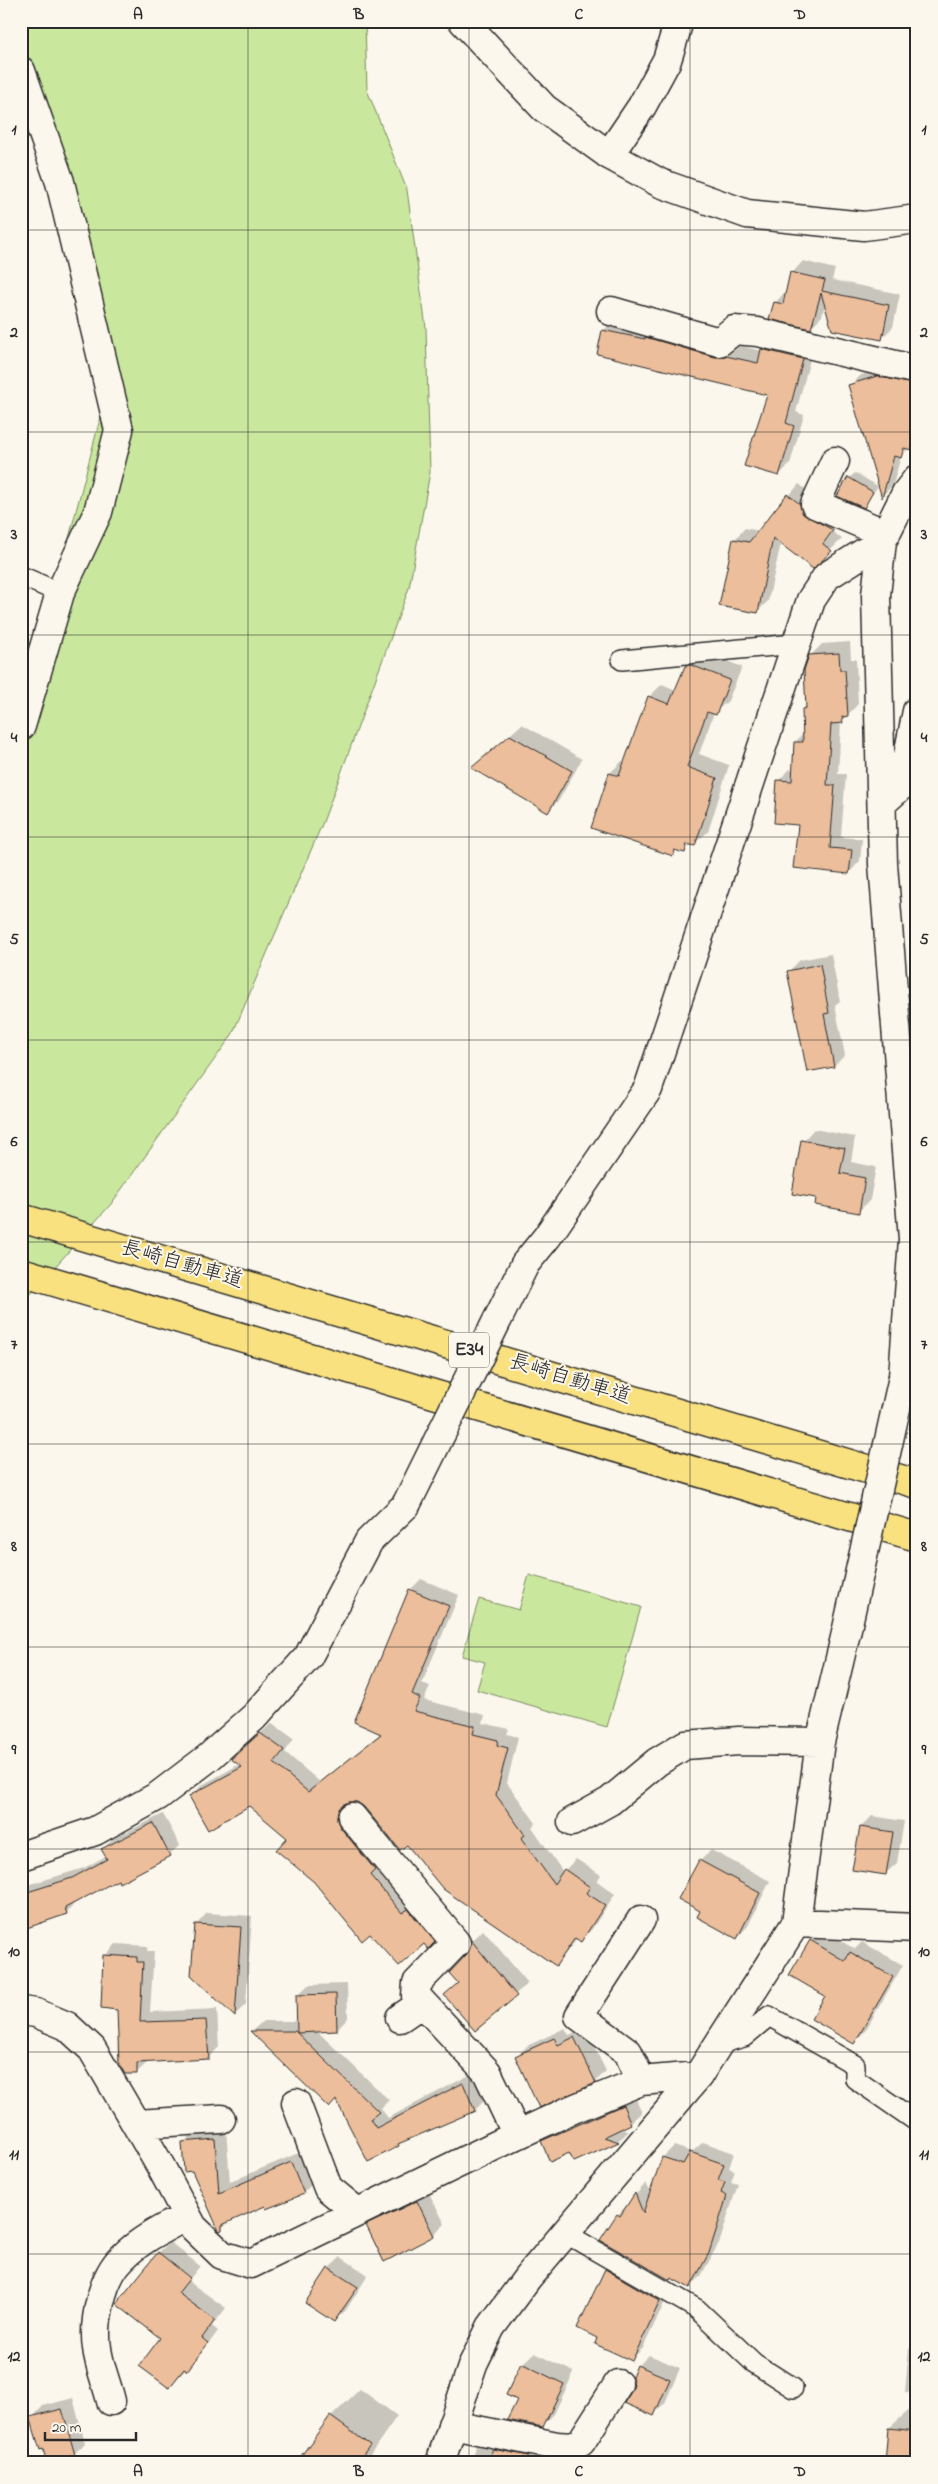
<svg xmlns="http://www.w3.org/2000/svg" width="938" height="2484" font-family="'Indie Flower','Klee One',sans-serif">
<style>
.green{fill:#cae79e;stroke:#7a8964}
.shadow{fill:#0003}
.building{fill:#ecbe9b;stroke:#2b2b2b}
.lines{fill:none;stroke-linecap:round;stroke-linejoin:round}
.service-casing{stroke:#2b2b2b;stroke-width:22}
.minor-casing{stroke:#2b2b2b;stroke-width:31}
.tertiary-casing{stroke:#2b2b2b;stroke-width:31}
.motorway-casing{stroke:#2b2b2b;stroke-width:31}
.service{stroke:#fbf7ec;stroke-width:19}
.minor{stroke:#fbf7ec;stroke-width:28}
.tertiary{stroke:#fbf7ec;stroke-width:28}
.motorway{stroke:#fae180;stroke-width:28}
.minor-bridge-casing{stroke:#2b2b2b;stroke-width:31;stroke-linecap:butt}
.minor-bridge{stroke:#fbf7ec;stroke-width:28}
.grid{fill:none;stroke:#2b2b2b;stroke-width:1;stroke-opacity:0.55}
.labels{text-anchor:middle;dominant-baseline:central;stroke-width:4;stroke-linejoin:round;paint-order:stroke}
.shield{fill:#fbf7ec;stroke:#696865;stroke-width:1}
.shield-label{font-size:20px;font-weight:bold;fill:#2b2b2b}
.street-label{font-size:21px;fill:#2b2b2b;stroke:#fbf7ec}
.neatline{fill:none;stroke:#2b2b2b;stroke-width:2}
.grid-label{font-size:16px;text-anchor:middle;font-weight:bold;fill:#2b2b2b}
</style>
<rect width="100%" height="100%" fill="#fbf7ec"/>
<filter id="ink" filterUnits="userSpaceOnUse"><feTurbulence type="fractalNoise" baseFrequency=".02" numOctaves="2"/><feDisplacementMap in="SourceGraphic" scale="10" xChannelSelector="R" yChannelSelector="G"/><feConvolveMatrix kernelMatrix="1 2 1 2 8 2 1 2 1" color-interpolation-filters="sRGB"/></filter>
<g filter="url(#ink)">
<path class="green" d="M21,21h344l2,69 40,100 19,138 4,144 -21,116 -86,234 -91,213 -121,169 -90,101v-633l41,-107 39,-150 1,-106 -22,-107 -59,-155z
M529,1575l112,32 -34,120 -130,-37 8,-28 -23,-6 17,-57 40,11z"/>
<path class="shadow" d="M803,261l32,8 -3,11 68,14 -7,33 -12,12 -56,-35 -3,12 -11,11 -36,-24 11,-12 6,-18z
M917,272v27l-6,-2z
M614,320l112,27 11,-2 25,6 11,-12 40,9 -17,64 8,3 -14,49 -11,11 -11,-81 -165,-63z
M889,366l13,3 12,41 -2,35 -11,11 -8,29 -11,11 -32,-110 11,-11z
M855,473l23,13 -14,20 -15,-28z
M799,484l44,35 -10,13 9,7 -29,28 -32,-24 -13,58 -11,11 -23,-72 11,-12 14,3z
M850,642l1,17h5l2,45 -17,18 -3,52h8l-5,63 21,2 -2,22 -11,12 -50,-50 -21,-42 12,-12 4,1 1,-28 9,-9 -1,-23 4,-5 3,-49 12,-12z
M705,652l37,15 -14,34 -14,12 -15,41 30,11 -21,67 -24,19 -7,-2 -5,5 -62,-81 13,-13 2,1 24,-64 13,-13 14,6 10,-24 13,-13z
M522,724l60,35 -23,41 -11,11 -75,-43z
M831,954l9,47 -5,4 10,50 -11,11 -45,-95 11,-11z
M814,1129l41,8 -4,25 25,5 -6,33 -11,11 -42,-14 -14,-56z
M421,1579l38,16 -37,88 8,3 -6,14 61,15 -2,8 26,6 -2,5 11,3 -11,46 29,40 -4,4 31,45 13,-13 25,16 -4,6 18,13 -23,35 -11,11 -3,-2 -22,27 -198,-164h-10l-1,6 98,123 -17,17 -179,-142 -58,-9 11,-11 38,-21 -7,-6 39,-35 22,16 -9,13 35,30 61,-49 29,-143z
M163,1814l17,31 -11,10 -51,23 -41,22 -10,13 -46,15v-41l63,-19 22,-12 -3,-7 10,-10z
M872,1816l32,5 -7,42 -12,11 -24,-47z
M711,1850l59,31 -22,45 -11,12 -35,-28 -2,-49z
M207,1913l45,3 -6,88 -11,11 -39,-90z
M483,1930l45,53 -53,47 -16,-48 13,-41z
M822,1930l33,19 7,-7 41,23 -38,66 -11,11 -28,-47 -15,-54z
M116,1944l32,2 -1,5h7l-4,61 67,-3 2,38 -11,11 -60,4 -12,11 -31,-117z
M347,1984l1,34 -11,12 -20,1 72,69 -8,8 7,10 87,-46 11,27 -11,11 -73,31 -4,4 -146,-114 11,-10h35l-1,-25 11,-11z
M565,2028l4,7 16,-7 21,43 -11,11 -78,-26 10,-10z
M634,2095l8,17 -12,11 -9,5 8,3 -11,10 -44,20 -4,-10 -28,-10 12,-11z
M226,2129l4,53 73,-31 11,31 -11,11 -37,12 -35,15 -9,8 -39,-85 11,-11z
M703,2142l31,11 -5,15 6,3 -4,11 7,2 -18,57 -19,35 -11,11 -72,-72 28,-32 5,11 12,-37 11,-11 18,6z
M428,2191l17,33 -11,11 -49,25 -17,-34 11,-12z
M170,2242l30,24 -12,15 38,27 -14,18 6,5 -20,27 -29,28 -7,-48 -4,-85z
M341,2257l27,18 -22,35 -12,11 -27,-18 22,-35z
M618,2259l53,30 -28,59 -11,11 -26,-89z
M917,2340v53l-12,-1 4,-44z
M534,2353l40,19 -20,42 -12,12 -24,-26 4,-36z
M649,2355l31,13 -15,35 -12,11 -15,-48z
M360,2389l37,27 -33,47h-66l33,-46z
M73,2398l12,45 -11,11 -42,-36 11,-12z
M914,2406h3v57h-31l3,-35z
M498,2425l85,24 -4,14h-107l4,-17z"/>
<path class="building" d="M790,272l35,8 -3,11 67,14 -7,35 -50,-10 -11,-37 -10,36 -42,-10 5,-17 9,2z
M602,330l43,9v-2l70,20 11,-1 32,7 3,-14 42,10 -17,64 8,3 -15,50 -35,-10 23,-71 -170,-41z
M877,376l40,9v46l-6,19 -7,-2 -3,10 -7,-2 -12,42 -34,-113z
M848,477l25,15 -9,16 -27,-12z
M787,494l13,10 3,10 30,16 -10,14 9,7 -19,18 -40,-31 -15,75 -39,-7 14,-67 16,3z
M839,653l1,17h5l3,46 -6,1 1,6 -12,1 -4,61h8l-5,63 22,2 -3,24 -56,-6 5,-43 -24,-2 3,-43 15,1 2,-39h9l-1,-33 4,-1 -2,-38 5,-15z
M691,665l39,15 -14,35 -9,-3 -20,55 30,11 -22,68 -8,-2 -2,9 -11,-3 -1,6 -82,-28 18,-55 10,3 29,-80 21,8 16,-38z
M510,735l62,36 -24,42 -77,-45z
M820,964l9,49 -5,1 10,53 -27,5 -20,-101z
M801,1140l44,8 -5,25 25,5 -6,35 -44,-8 1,-7 -24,-4z
M409,1589l40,17 -37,88 8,4 -6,13 61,15 -2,8 25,6 -1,5 11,3 -12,47 29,40 -4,3 33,46 10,-15 26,18 -4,6 19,12 -24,37 -6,-4 -19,28 -113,-77 -36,-44 -7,5 -36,-43 -7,-5h-8l-7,3 -4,6 -1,8 3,8 35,43 -5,5 32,38 6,-4 27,33 -7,7 -4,-5 -25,22 -29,-32 -8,7 -48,-59 -38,-32 11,-12 -38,-32 -41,24 -19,-34 53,-29 -11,-8 29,-26 24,17 -10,13 34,29 73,-58 -27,-12z
M153,1823l17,33 -51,27 -1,-3 -53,28 2,6 -46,16v-36l51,-16 35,-19 -6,-10z
M860,1827l33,5 -7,43 -34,-5z
M699,1860l61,33 -23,46 -40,-22 3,-6 -22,-12z
M195,1924l46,3 -6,90 -44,-42z
M471,1940l46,56 -42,35 -31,-36 14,-12 -9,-10 18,-19z
M810,1940l35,21 5,-9 43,25 -39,67 -43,-25 14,-23 -36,-21z
M103,1955l34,2v5h6l-3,60 66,-2 3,39 -72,4v11h-12l-6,-10 -2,-54 -16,-2z
M336,1994l1,37 -40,2 -1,-38z
M250,2031h45l84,81 -9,7 6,9 87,-45 12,28 -77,33 1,2 -31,16 -32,-62 -7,8z
M574,2037l22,46 -57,25 -24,-52 39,-18 4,7z
M623,2105l8,19 -27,13 15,5 -45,20 -5,-9 -19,9 -9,-21z
M215,2139l4,54 72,-31 13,32 -38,15 -1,-3 -43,19v5l-3,1 -27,-60 -8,1 -2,-30z
M690,2152l34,12 -6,16 7,2 -4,11 6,3 -18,57 -19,35 -19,-10 -1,2 -70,-40 17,-26 3,2 15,-23 8,20 19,-56 21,7z
M417,2201l17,35 -50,26 -18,-37z
M158,2252l32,26 -12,15 37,27 -13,18 6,5 -21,28 -3,-2 -15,19 -30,-22 21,-28 -44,-34z
M328,2268l30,19 -24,35 -29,-19z
M605,2269l55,32 -28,60 -37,-17 2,-6 -20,-10z
M521,2363l43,21 -21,43 -36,-7 10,-20 -11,-5z
M637,2365l33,14 -16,37 -30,-13 7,-11 3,-7 -2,-8z
M62,2409l13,46 -28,8 -4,-14 -3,1 -10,-33z
M330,2416l40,29 -13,18h-61z
M888,2428l29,3 -3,32h-29z
M493,2449l36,7 -4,7h-39z"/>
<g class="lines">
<g class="service-casing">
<path id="service" d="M21,576l39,17
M622,660l173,-16
M719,2044l25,-7 25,-21 86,49v14l62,43
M565,2233l132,76 57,54 39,25"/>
</g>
<g class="minor-casing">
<path id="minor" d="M21,71l39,111 59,248 -21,82 -38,81 -39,133
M609,155l33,-49 25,-46 12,-39
M611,311l108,31 15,-12 24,2 159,38
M835,461l-20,43 71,30
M882,803l20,-18 15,-74
M525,1264l22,-27 101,-148 163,-489 16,-24 55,-35
M903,1377l10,-138 -30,-375 -7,-269 6,-54 24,-48 11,-14
M352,1817l104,126 -39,40 -1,13 71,76 30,63
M572,1822l38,-21 47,-39 28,-17 54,-4 81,1
M21,1856l74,-25 63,-35 50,-38 46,-41 54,-60 61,-116 37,-36
M641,1920l-62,96 49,36 13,29
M796,1923l121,5
M21,2011l15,2 31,13 25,23 69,118 32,60 29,28 29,9 266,-129 56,-26 68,-28 57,-5 98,-153 24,-181 26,-109
M400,2018l22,-15
M296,2103l32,85 29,24
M136,2124l85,-5
M111,2401c-4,-17 -12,-35 -14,-53 -4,-26 5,-71 25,-90 19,-19 42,-30 65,-42
M452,2425l105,21 15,1 9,-5 37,-58"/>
</g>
<g class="tertiary-casing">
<path id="tertiary" d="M463,21l81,87 65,47 51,28 87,31 117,12 53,-7
M440,2463l33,-99 18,-37 37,-50 170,-201"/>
</g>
<g class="motorway-casing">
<path id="motorway" d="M21,1218l896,266
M21,1272l896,265"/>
</g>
<use href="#service" class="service"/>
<use href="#minor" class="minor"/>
<use href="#tertiary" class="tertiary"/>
<use href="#motorway" class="motorway"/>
<g class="minor-bridge-casing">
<path id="minor-bridge" d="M406,1505l119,-241
M846,1633l57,-256"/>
</g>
<use href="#minor-bridge" class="minor-bridge"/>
</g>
</g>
<path class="grid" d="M248,21v2442M469,21v2442M690,21v2442M21,230h896M21,432h896M21,635h896M21,837h896M21,1040h896M21,1242h896M21,1444h896M21,1647h896M21,1849h896M21,2052h896M21,2254h896"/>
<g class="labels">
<rect class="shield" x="449" y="1332.5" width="40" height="35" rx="4"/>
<g class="shield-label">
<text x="469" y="1350">E34</text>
</g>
<g class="street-label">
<text transform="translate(182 1265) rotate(16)">長崎自動車道</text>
<text transform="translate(570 1380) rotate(17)">長崎自動車道</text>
</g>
</g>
<rect width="938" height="2484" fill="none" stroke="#fbf7ec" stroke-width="55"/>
<path d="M45 2432v8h91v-8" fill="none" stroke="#2b2b2b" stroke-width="2.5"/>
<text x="52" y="2432" font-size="15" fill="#2b2b2b" stroke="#fbf7ec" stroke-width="4" paint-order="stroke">20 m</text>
<rect x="28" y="28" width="882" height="2428" class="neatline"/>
<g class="grid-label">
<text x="138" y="19">A</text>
<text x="359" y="19">B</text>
<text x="579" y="19">C</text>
<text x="800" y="19">D</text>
<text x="14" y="134">1</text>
<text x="924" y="134">1</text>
<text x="14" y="337">2</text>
<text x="924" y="337">2</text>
<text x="14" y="539">3</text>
<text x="924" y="539">3</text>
<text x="14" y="742">4</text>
<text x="924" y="742">4</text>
<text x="14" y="944">5</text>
<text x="924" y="944">5</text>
<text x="14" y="1146">6</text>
<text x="924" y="1146">6</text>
<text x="14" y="1349">7</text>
<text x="924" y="1349">7</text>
<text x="14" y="1551">8</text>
<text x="924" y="1551">8</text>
<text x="14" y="1754">9</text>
<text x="924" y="1754">9</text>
<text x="14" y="1956">10</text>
<text x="924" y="1956">10</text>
<text x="14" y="2159">11</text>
<text x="924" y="2159">11</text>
<text x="14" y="2361">12</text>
<text x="924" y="2361">12</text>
<text x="138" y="2476">A</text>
<text x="359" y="2476">B</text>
<text x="579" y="2476">C</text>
<text x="800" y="2476">D</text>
</g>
</svg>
